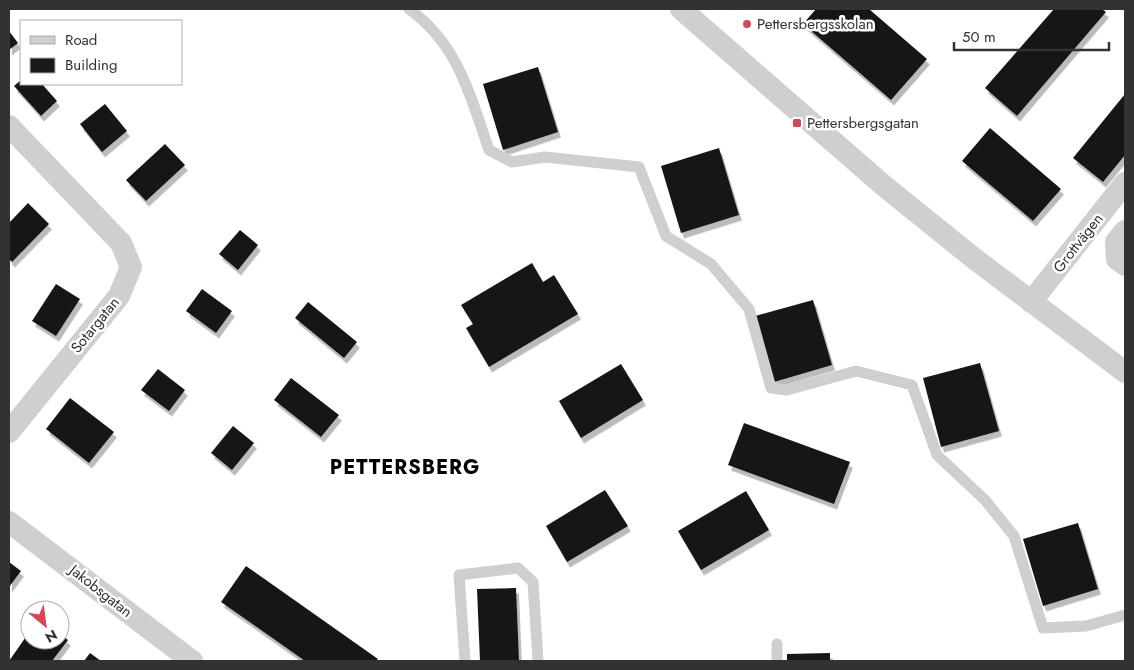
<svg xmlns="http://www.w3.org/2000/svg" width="1134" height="670" font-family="Jost,sans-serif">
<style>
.building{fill:#191919;filter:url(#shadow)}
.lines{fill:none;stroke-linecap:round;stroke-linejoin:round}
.lane{stroke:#cfcfcf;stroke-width:11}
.street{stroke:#cfcfcf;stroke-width:22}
.poi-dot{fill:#da4458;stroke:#fff;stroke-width:2}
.labels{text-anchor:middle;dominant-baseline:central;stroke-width:5;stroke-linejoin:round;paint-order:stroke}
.poi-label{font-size:15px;fill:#323232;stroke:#fff;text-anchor:start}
.street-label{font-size:15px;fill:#323232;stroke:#fff}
.district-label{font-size:20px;font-weight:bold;letter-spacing:1px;fill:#000;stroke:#fff}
</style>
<defs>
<filter id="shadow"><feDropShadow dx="3" dy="5.5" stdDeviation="0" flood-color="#0004"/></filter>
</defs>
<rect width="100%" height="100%" fill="#fff"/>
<path class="building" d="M816,9h53l58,50 -36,41 -88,-76z
M1054,9h48l4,3 -89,104 -32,-28z
M9,31l9,12 -9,7z
M538,67l20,65 -55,18 -20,-66z
M21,80v4h21l15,17 -16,15 -27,-30z
M1125,94v61l-22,27 -30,-24z
M105,104l22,27 -25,21 -22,-28z
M990,128l71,61 -28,32 -71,-60z
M165,144l20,21 -39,36 -20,-21z
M719,148l20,67 -58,18 -20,-67z
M28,203l21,21 -37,38 -3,-3v-36z
M240,230l18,15 -20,25 -19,-16z
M532,263l11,19 11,-7 24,39 -89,53 -23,-39 7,-4 -12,-19z
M56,284l24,15 -24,37 -24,-15z
M202,289l30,22 -16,22 -30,-22z
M813,300l19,65 -58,17 -19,-66z
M308,302l49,40 -13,16 -49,-40z
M980,363l19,68 -58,16 -18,-69z
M621,364l22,36 -62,38 -22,-37z
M158,369l27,21 -16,21 -28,-21z
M291,378l48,37 -18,22 -47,-37z
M70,398l44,34 -25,31 -43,-34z
M744,423l106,39 -16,42 -106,-39z
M233,426l21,17 -22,27 -21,-17z
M605,490l23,36 -61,36 -21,-36z
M746,491l23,39 -68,40 -23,-39z
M1078,523l20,66 -55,17 -20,-67z
M9,562l12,9 -12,16z
M246,566l132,93 -2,2h-71l-84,-59z
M516,588l3,73h-39l-3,-72z
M30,631v9h30v-6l8,6 -16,21h-43z
M90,653l11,8h-17z
M830,653v8h-43v-7z"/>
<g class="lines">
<path class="lane" d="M409,9c49,35 61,86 80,141l23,12 33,-5 94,10 27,69 45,28 38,45 22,79 16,2 69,-19 56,14 25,70 48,45 29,36 29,92 43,-2 39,-11
M465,661l-6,-86 59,-7 15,14 5,79
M777,661v-17"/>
<path class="street" d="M681,9l202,176 93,75 149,112
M9,126l112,117 10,24 -12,29 -110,136
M1125,231l-9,11 1,17 8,6
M1031,302l94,-119
M9,522l183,139"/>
</g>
<g class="poi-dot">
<circle cx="747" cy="24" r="5"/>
<rect x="792" y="118" width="10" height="10" rx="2.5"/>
</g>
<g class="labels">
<g class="poi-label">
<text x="757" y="24">Pettersbergsskolan</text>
<text x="807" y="123">Pettersbergsgatan</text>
</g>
<g class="street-label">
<text transform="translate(1078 243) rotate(-52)">Grottvägen</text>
<text transform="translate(95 325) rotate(-51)">Sotargatan</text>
<text transform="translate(101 591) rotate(38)">Jakobsgatan</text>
</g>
<g class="district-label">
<text x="405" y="467">PETTERSBERG</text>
</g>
</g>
<rect width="1134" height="670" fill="none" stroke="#323232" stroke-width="20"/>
<rect x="20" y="20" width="162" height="65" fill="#ffffff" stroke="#adadad"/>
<rect x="30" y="36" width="25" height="8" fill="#cfcfcf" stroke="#adadad"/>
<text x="65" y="45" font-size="15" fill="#323232">Road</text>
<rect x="30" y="58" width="25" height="15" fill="#191919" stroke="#adadad"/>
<text x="65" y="70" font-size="15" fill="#323232">Building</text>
<g transform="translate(45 625) rotate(151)"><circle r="24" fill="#ffffff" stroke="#adadad"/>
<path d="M0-4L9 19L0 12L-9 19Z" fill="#da4458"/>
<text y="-8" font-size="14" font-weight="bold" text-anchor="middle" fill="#323232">N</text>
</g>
<path d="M954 42v8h155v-8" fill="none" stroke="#323232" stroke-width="2.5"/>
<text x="962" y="42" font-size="15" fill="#323232" stroke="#ffffff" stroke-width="4" paint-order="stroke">50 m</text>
</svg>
